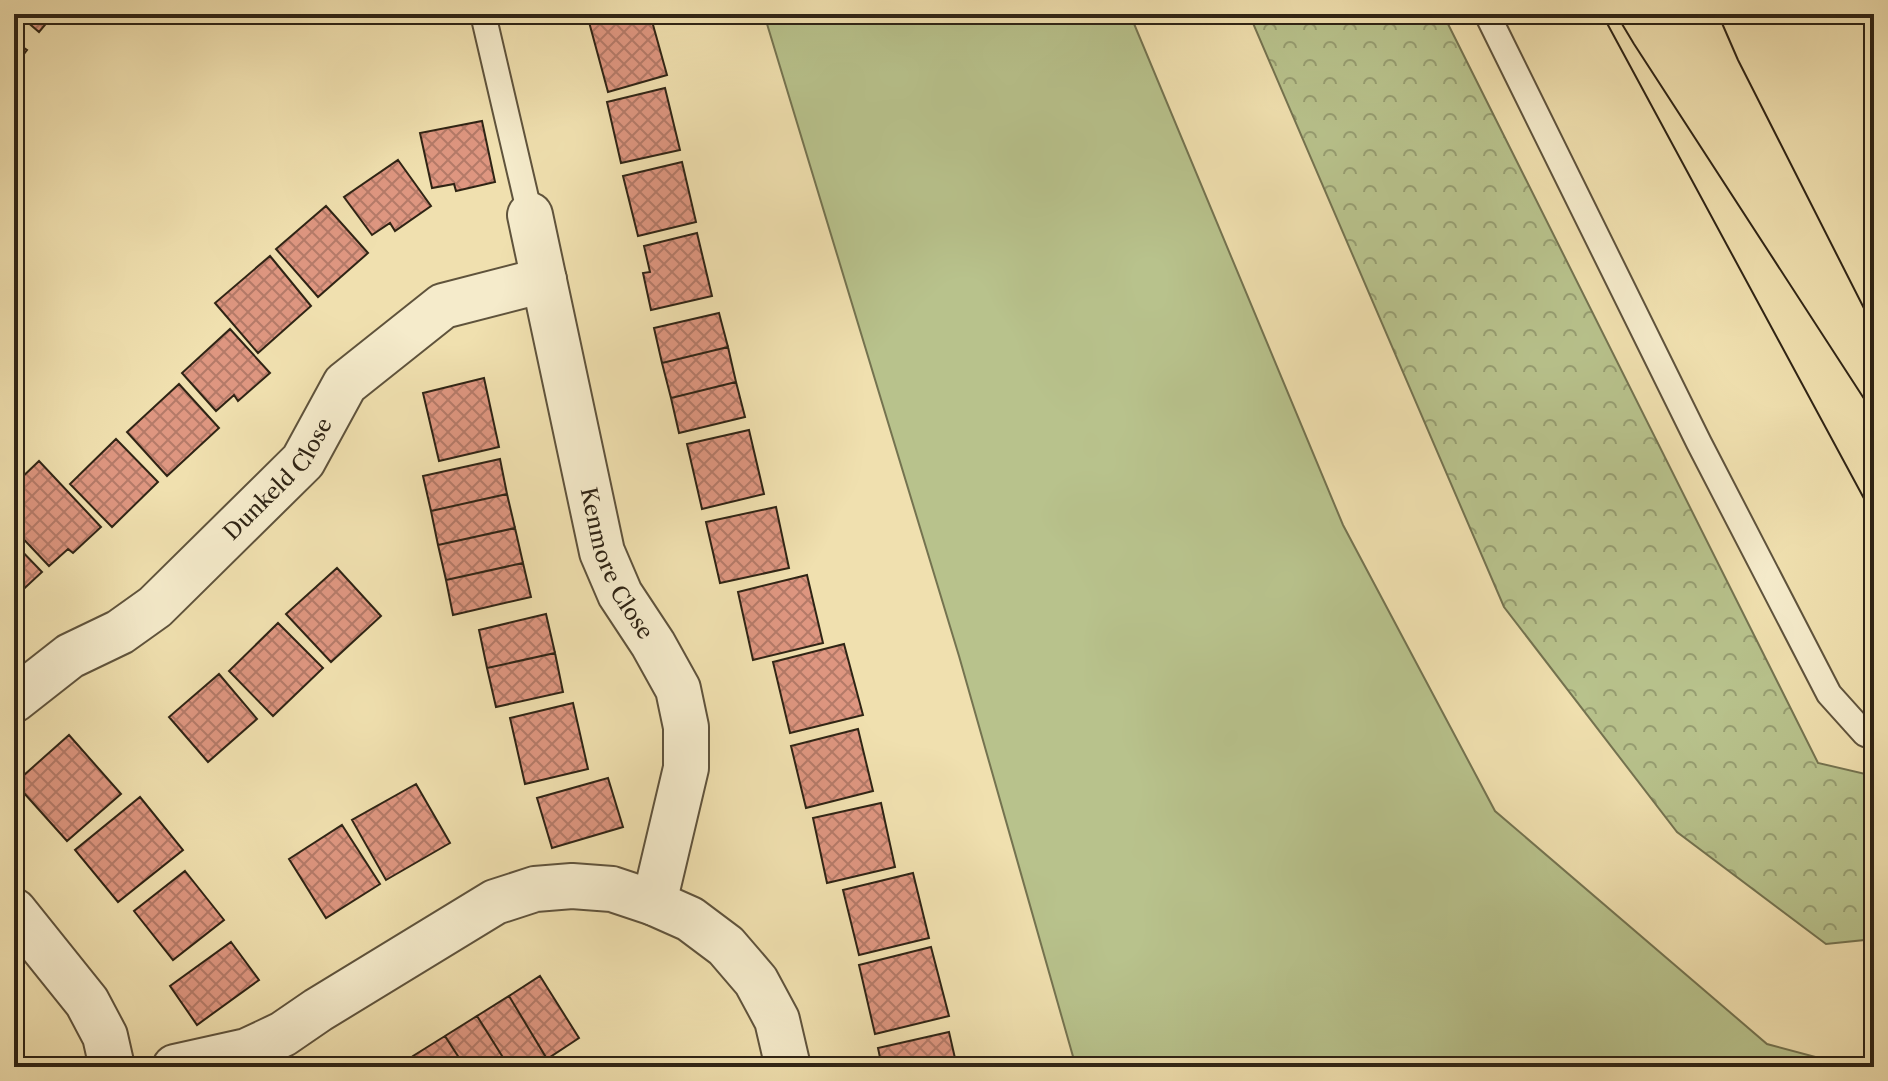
<svg xmlns="http://www.w3.org/2000/svg" width="1888" height="1081" font-family="'Libre Caslon Text',serif">
<style>
.green{fill:#b8c28c;stroke:#747350;stroke-width:2}
.forest{fill:url(#forest-crowns);stroke:#747350;stroke-width:2}
.building{fill:url(#building-cross-hatch);stroke:#2f2415;stroke-width:2}
.lines{fill:none;stroke-linecap:round;stroke-linejoin:round}
.lane-casing{stroke:#5f533c;stroke-width:28}
.street-casing{stroke:#5f533c;stroke-width:48}
.lane{stroke:#f5ebcb;stroke-width:24}
.street{stroke:#f5ebcb;stroke-width:44}
.tram{stroke:#2f2415;stroke-width:2}
.labels{text-anchor:middle;dominant-baseline:central;stroke-width:7;stroke-linejoin:round;paint-order:stroke}
.street-label{font-size:22px;fill:#2f2415;stroke:#f5ebcb}
</style>
<defs>
<pattern id="forest-crowns" width="20" height="18" patternUnits="userSpaceOnUse" patternTransform="scale(2)"><rect width="20" height="18" fill="#b8c28c"/><path d="M2 6a3 3 0 1 1 6 0M12 15a3 3 0 1 1 6 0" fill="none" stroke="#969d71"/></pattern>
<pattern id="building-cross-hatch" width="8" height="8" patternUnits="userSpaceOnUse" patternTransform="scale(2)"><rect width="8" height="8" fill="#de9680"/><path d="M0 0l8 8M0 8l8-8" fill="none" stroke="#b47a68"/></pattern>
</defs>
<rect width="100%" height="100%" fill="#f0e0af"/>
<filter id="stains"><feTurbulence type="fractalNoise" baseFrequency=".0025" numOctaves="4"/><feColorMatrix values="0 0 0 0 .2 0 0 0 0 .09 0 0 0 0 .02 0 0 0 .5 -.17"/></filter>
<radialGradient id="worn" r=".72"><stop offset=".6" stop-color="#630" stop-opacity="0"/><stop offset="1" stop-color="#630" stop-opacity=".3"/></radialGradient>
<path class="green" d="M764,14h366l213,511 152,286 272,233 86,23h-777l-117,-411z"/>
<path class="forest" d="M1249,14h194l375,749 56,13v163l-48,5 -149,-112 -173,-225z"/>
<path class="building" d="M18,14h36l-15,18z
M616,14h34l17,61 -59,17 -19,-70z
M14,41l13,9 -13,17z
M665,88l15,62 -59,13 -14,-61z
M482,121l13,61 -39,9 -2,-7 -22,4 -12,-55z
M398,160l33,46 -36,25 -5,-8 -18,12 -28,-38z
M682,162l14,60 -58,14 -15,-60z
M326,206l42,47 -50,44 -42,-48z
M697,233l15,63 -61,14 -8,-37 7,-1 -6,-26z
M270,256l41,50 -53,47 -43,-50z
M719,313l9,34 -66,16 -8,-35z
M230,329l40,44 -32,28 -4,-6 -18,16 -34,-38z
M728,347l8,35 -65,16 -9,-35z
M484,378l15,69 -60,14 -16,-68z
M736,382l9,35 -66,16 -8,-35z
M179,384l40,44 -52,48 -40,-44z
M749,430l15,64 -62,15 -15,-65z
M116,439l42,43 -46,45 -42,-43z
M500,459l7,35 -76,17 -8,-35z
M39,461l62,66 -28,26 -5,-4 -19,17 -35,-37v-44z
M507,494l8,34 -77,17 -7,-34z
M776,507l13,61 -69,15 -14,-61z
M515,528l8,35 -77,17 -8,-35z
M14,543l28,29 -28,26z
M523,563l8,34 -78,18 -7,-35z
M337,568l44,48 -50,46 -45,-48z
M807,575l16,68 -70,17 -15,-68z
M546,614l9,39 -68,15 -8,-38z
M278,623l45,45 -50,48 -44,-45z
M844,644l19,71 -73,18 -17,-71z
M555,653l8,39 -67,15 -9,-39z
M219,674l38,45 -49,43 -39,-45z
M573,703l15,66 -63,15 -15,-66z
M858,729l15,62 -67,17 -15,-62z
M69,735l52,59 -54,47 -52,-58z
M608,778l15,49 -71,21 -15,-50z
M416,784l34,59 -64,37 -34,-60z
M140,797l43,53 -65,52 -43,-52z
M881,803l14,64 -68,16 -14,-65z
M342,825l38,59 -54,34 -37,-59z
M185,871l39,49 -51,40 -39,-49z
M913,873l16,65 -70,17 -16,-65z
M231,942l28,38 -62,45 -27,-39z
M931,947l18,69 -74,18 -16,-69z
M540,976l39,62 -32,21 -38,-63z
M509,996l38,63 -13,8h-25l-32,-51z
M477,1016l32,51h-44l-20,-31z
M949,1032l8,35h-75l-4,-19z
M445,1036l20,31h-45l-7,-11z"/>
<g class="lines">
<g class="lane-casing">
<path id="lane" d="M483,14l47,201
M1487,14l212,429 130,251 36,40 9,2"/>
</g>
<g class="street-casing">
<g id="street">
<path id="s1" d="M530,215l72,337 18,42 33,50 25,45 8,38v41l-32,135"/>
<path id="s2" d="M14,700l56,-44 50,-24 35,-25 148,-146 42,-77 98,-78 101,-26"/>
<path d="M14,911l73,91 18,34 7,31"/>
<path d="M175,1067l72,-16 36,-17 35,-24 177,-108 40,-13 37,-3 40,3 42,14 36,16 36,27 30,35 21,39 11,47"/>
</g>
</g>
<use href="#lane" class="lane"/>
<use href="#street" class="street"/>
<path class="tram" d="M1602,14l272,503
M1616,14l18,30 240,370
M1718,14l20,46 136,268"/>
</g>
<g class="labels">
<g class="street-label">
<text stroke="none"><textPath href="#s2" startOffset="348">Dunkeld Close</textPath></text>
<text stroke="none"><textPath href="#s1" startOffset="360">Kenmore Close</textPath></text>
</g>
</g>
<rect width="1888" height="1081" fill="none" stroke="#f0e0af" stroke-width="48"/>
<rect x="16" y="16" width="1856" height="1049" fill="none" stroke="#2f2415" stroke-width="4"/>
<rect x="24" y="24" width="1840" height="1033" fill="none" stroke="#2f2415" stroke-width="2"/>
<rect width="100%" height="100%" filter="url(#stains)"/>
<rect width="100%" height="100%" fill="url(#worn)"/>
</svg>
